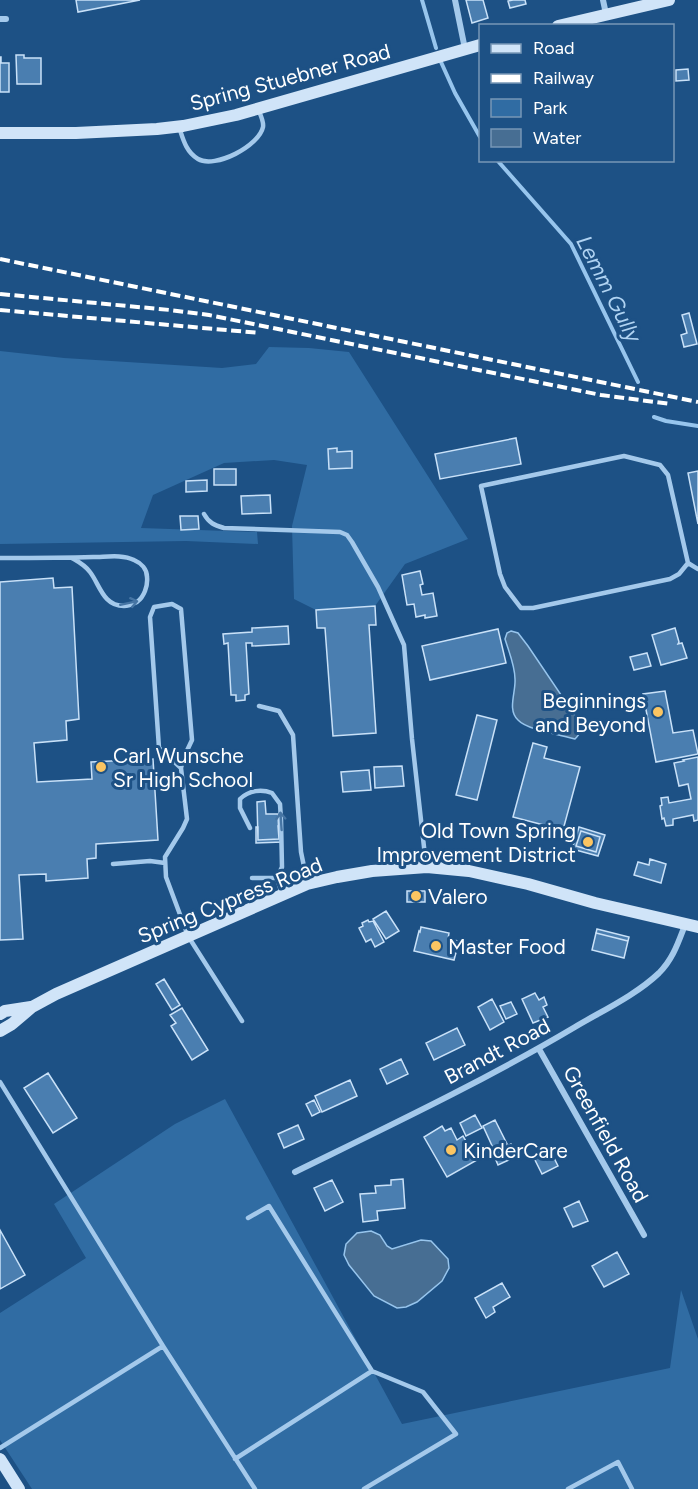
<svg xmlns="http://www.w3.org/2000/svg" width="698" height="1489" font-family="Figtree,sans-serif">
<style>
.green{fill:#306ca3}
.water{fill:#476e93;stroke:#97c5ed;stroke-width:1.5}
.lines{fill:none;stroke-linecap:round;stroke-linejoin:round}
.stream{stroke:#97c5ed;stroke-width:4}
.building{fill:#4a7eb0;stroke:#c9e1f8;stroke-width:1.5;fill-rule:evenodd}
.lane{stroke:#a4c9eb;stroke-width:4.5}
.street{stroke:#a4c9eb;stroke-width:6}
.secondary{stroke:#d0e4f8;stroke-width:12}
.rail{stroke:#fff;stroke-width:4;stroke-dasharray:10 4.5;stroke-linecap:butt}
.oneway{stroke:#4675a4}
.poi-dot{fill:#fbc562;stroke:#1d5185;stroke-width:2}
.labels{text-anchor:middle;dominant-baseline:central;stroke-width:6;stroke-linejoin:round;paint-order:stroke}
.street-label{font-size:21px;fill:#fff;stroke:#1d5185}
.poi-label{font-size:21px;fill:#fff;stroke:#1d5185;text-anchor:start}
.water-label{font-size:22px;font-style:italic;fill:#b0d3f2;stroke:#1d5185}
</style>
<rect width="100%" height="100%" fill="#1d5185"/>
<path class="green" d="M269,347l40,1 40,4 119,187 -63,25 -30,42 -59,4 -22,-11 -2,-73 15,-61 -33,-5 -50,3 -71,32 -12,33 116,4 1,12 -72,-3 -186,3v-193l64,7 158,10 34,-4z
M225,1099l177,325 268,-56 11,-78 17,49v150h-666l-32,-49v-127l86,-55 -32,-54 121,-80z"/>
<path class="water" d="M511,631l7,2 10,13 50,74c3,9 4,12 -3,19 -14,-4 -48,-9 -57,-19 -11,-10 -2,-28 -3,-41 0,-13 -6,-27 -10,-40l2,-6z
M371,1231l9,4 7,11 5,3 29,-9 10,1 17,18 1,9 -7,13 -25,21 -11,5 -9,1 -23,-12 -25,-31 -5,-10 2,-11 11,-11z"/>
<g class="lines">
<path class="stream" d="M422,0l14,48
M441,62l14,31 25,44
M497,160l74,84 67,138
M654,417l12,4 32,5"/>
</g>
<path class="building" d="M76,0h64l-62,12z
M466,0h17l5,18 -16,5z
M513,0h12l1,4 -16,4 -2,-7z
M16,55h8v3h17v26h-24z
M0,57h1v6h8v29h-9z
M688,69l1,11 -13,1v-11z
M689,313l8,31 -13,3 -3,-12 6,-2 -5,-18z
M516,438l5,26 -81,15 -5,-25z
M337,448v4l15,-1v17l-23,1 -1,-20z
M214,469h22v16h-22z
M698,471v53l-10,-51z
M207,480v11l-21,1v-11z
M270,495l1,18 -29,1 -1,-18z
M180,516h18l1,13 -18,1z
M420,571l3,13 -3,1 2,10 11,-2 4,23 -12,2v-3l-9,2 -2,-13 -7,1 -5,-30z
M53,578l1,10 18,-1 7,132 -13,2 1,19 -33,3 3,39 55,-3 -1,-17 62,-3 5,81 -62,4v14l-9,1 1,19 -42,3v-7l-27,1 4,64 -23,1v-358z
M375,606l1,19h-7l7,108 -43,3 -8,-108h-8l-1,-18z
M288,626l1,18 -37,2v-3h-6l3,51 -4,1v5l-9,1v-6h-5l-3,-52 -4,1 -1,-10 29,-2v-4z
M675,628l4,14 -1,2 4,-1 5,15 -26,7 -9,-30z
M498,629l8,34 -76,17 -8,-34z
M647,653l4,13 -17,4 -4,-13z
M665,691l8,42 20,-3 5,24 -42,8 -13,-68z
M477,715l20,5 -20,80 -21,-5z
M533,743l14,4 -3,11 36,9 -17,63 -50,-13z
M698,757v63l-4,1 -1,-6 -20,4v6l-7,1 -2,-8 -2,1 -2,-13 2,-1 -1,-7 7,-1 1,6 22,-4 -3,-15 -9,2 -5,-23 10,-2 -1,-1z
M402,766l2,20 -29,2 -1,-21z
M369,770l2,20 -28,2 -2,-20z
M265,801l1,13h12l1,25 -21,1 -1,-38z
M278,826h3l1,16 -26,1v-16h2v13l21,-1z
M579,827l26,8 -7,21 -26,-7zM581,831l19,6 -4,15 -20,-6z
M581,831l19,6 -4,15 -20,-6z
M650,859l16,5 -5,19 -27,-8 4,-13 11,3z
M407,891h18v11h-18z
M386,911l13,20 -13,8 -13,-20z
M368,920l1,2 4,-1 11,21 -9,5 -4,-8 -5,3 -7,-14 4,-2 -1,-3z
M421,927l28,6 -1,6 11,2 -5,19 -40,-9 5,-20 1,1z
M597,929l32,8 -1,4 -32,-8z
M596,933l32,8 -4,17 -32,-8z
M164,979l16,26 -8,5 -16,-26z
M535,993l4,7 5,-3 3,8 -4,2 5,10 -15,6 -11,-24z
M492,999l12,23 -14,8 -12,-23z
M511,1002l6,12 -11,5 -6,-13z
M182,1008l26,42 -16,10 -21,-34 5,-3 -6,-8z
M457,1028l8,17 -31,15 -8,-17z
M401,1059l7,15 -21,10 -7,-15z
M48,1073l29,45 -24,15 -29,-45z
M350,1080l7,16 -35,16 -7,-16z
M314,1100l6,12 -8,4 -6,-12z
M475,1115l7,13 -16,8 -6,-13z
M495,1120l12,24 -13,6 -11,-24z
M298,1125l6,14 -20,9 -6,-14z
M442,1126l3,5 6,-3 6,12 6,-4 14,24 -30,17 -23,-40z
M511,1144l6,12 -19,9 -5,-12z
M549,1148l9,18 -16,8 -9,-18z
M403,1179l2,29 -28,3 1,9 -15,2 -3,-28 16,-1 -1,-7 16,-1v-5z
M332,1180l11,22 -18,9 -11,-23z
M579,1201l9,20 -15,6 -9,-19z
M0,1230l25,45 -25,14z
M617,1252l12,22 -25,13 -12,-21z
M502,1283l8,14 -17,10 2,5 -9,6 -11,-20z"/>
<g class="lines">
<path class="lane" d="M179,127c4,12 7,25 19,32 17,10 61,-13 65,-32 1,-6 -3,-13 -5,-18
M204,514c5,9 10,11 20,14l116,4 7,3 5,7 26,45 26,58 8,94 14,126
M0,558c31,0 62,0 93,-1 13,0 29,-3 41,3 7,3 13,9 13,17 1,9 -3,20 -10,25 -4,2 -9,4 -13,4 -21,0 -24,-21 -34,-34 -5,-7 -11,-10 -18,-14
M688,563l-9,11 -9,5 -137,29h-12l-16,-21 -5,-13 -19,-88 143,-30 36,9 8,10 20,88 10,6
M259,706l20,5 14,24 8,117 6,29
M181,768l-22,-20 -9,-131 4,-10 18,-3 9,5 11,131 -8,17 -3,11 6,51 -4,9 -18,29 1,20 22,59 54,85
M250,828l-10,-20v-9c9,-9 22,-10 32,-6l8,11 1,16 1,47 -5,11
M113,864l37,-3 15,2
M252,878h25l5,16
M0,1082l163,264
M0,1448l163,-102 92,143
M235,1459l137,-88 -103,-165 -21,12
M364,1489l92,-55 -33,-42 -51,-21
M568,1489l50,-27 14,27"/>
<path class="street" d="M455,0l10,49
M603,0l3,14
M0,19h6
M539,1049l105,186
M295,1172c94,-46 189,-91 280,-145 27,-16 61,-32 84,-54 14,-14 19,-30 26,-48"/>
<path class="secondary" d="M558,26l111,-26
M0,133h76l81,-4 26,-3 53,-11 244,-70
M0,1014l5,-3 26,-4
M0,1031l12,-7 20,-17 24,-13 251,-110 30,-7 35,-6 55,-4 42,4 59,13 67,19 103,24
M0,1459l19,30"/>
<path class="rail" d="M0,259l698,143
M0,294l170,16 39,5 392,80 70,9
M0,310l260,23"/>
</g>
<defs><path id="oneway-shaft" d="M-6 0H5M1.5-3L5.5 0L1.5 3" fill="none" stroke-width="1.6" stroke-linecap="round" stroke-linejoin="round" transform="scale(1.5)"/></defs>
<g class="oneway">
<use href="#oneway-shaft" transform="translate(129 603) rotate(-12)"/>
<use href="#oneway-shaft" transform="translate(281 821) rotate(-94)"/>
</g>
<g class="poi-dot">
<circle cx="658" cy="712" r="6"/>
<circle cx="101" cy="767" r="6"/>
<circle cx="588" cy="842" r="6"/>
<circle cx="416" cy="896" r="6"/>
<circle cx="436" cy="946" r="6"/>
<circle cx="451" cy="1150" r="6"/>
</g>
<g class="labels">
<g class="street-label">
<text transform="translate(290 77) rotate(-15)">Spring Stuebner Road</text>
<text transform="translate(230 900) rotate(-22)">Spring Cypress Road</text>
<text transform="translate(497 1051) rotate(-28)">Brandt Road</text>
<text transform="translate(606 1134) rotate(61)">Greenfield Road</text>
</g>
<g class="poi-label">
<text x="646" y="700" text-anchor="end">Beginnings<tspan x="646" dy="24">and Beyond</tspan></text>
<text x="113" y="755">Carl Wunsche<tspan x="113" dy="24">Sr High School</tspan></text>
<text x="576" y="830" text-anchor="end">Old Town Spring<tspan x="576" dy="24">Improvement District</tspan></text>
<text x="428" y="896">Valero</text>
<text x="448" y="946">Master Food</text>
<text x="463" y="1150">KinderCare</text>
</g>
<g class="water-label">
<text transform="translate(609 289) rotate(63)">Lemm Gully</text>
</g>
</g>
<rect x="479" y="24" width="195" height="138" fill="#1d5185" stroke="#7797b6" stroke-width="1.5"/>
<rect x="491" y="44" width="30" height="9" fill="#d0e4f8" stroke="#7797b6" stroke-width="1.5"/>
<text x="533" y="54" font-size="18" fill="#ffffff">Road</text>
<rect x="491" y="74" width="30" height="9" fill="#ffffff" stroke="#7797b6" stroke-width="1.5"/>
<text x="533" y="84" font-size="18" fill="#ffffff">Railway</text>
<rect x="491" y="99" width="30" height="18" fill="#306ca3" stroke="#7797b6" stroke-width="1.5"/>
<text x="533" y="114" font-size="18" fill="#ffffff">Park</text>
<rect x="491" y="129" width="30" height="18" fill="#476e93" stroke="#7797b6" stroke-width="1.5"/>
<text x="533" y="144" font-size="18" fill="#ffffff">Water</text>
</svg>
